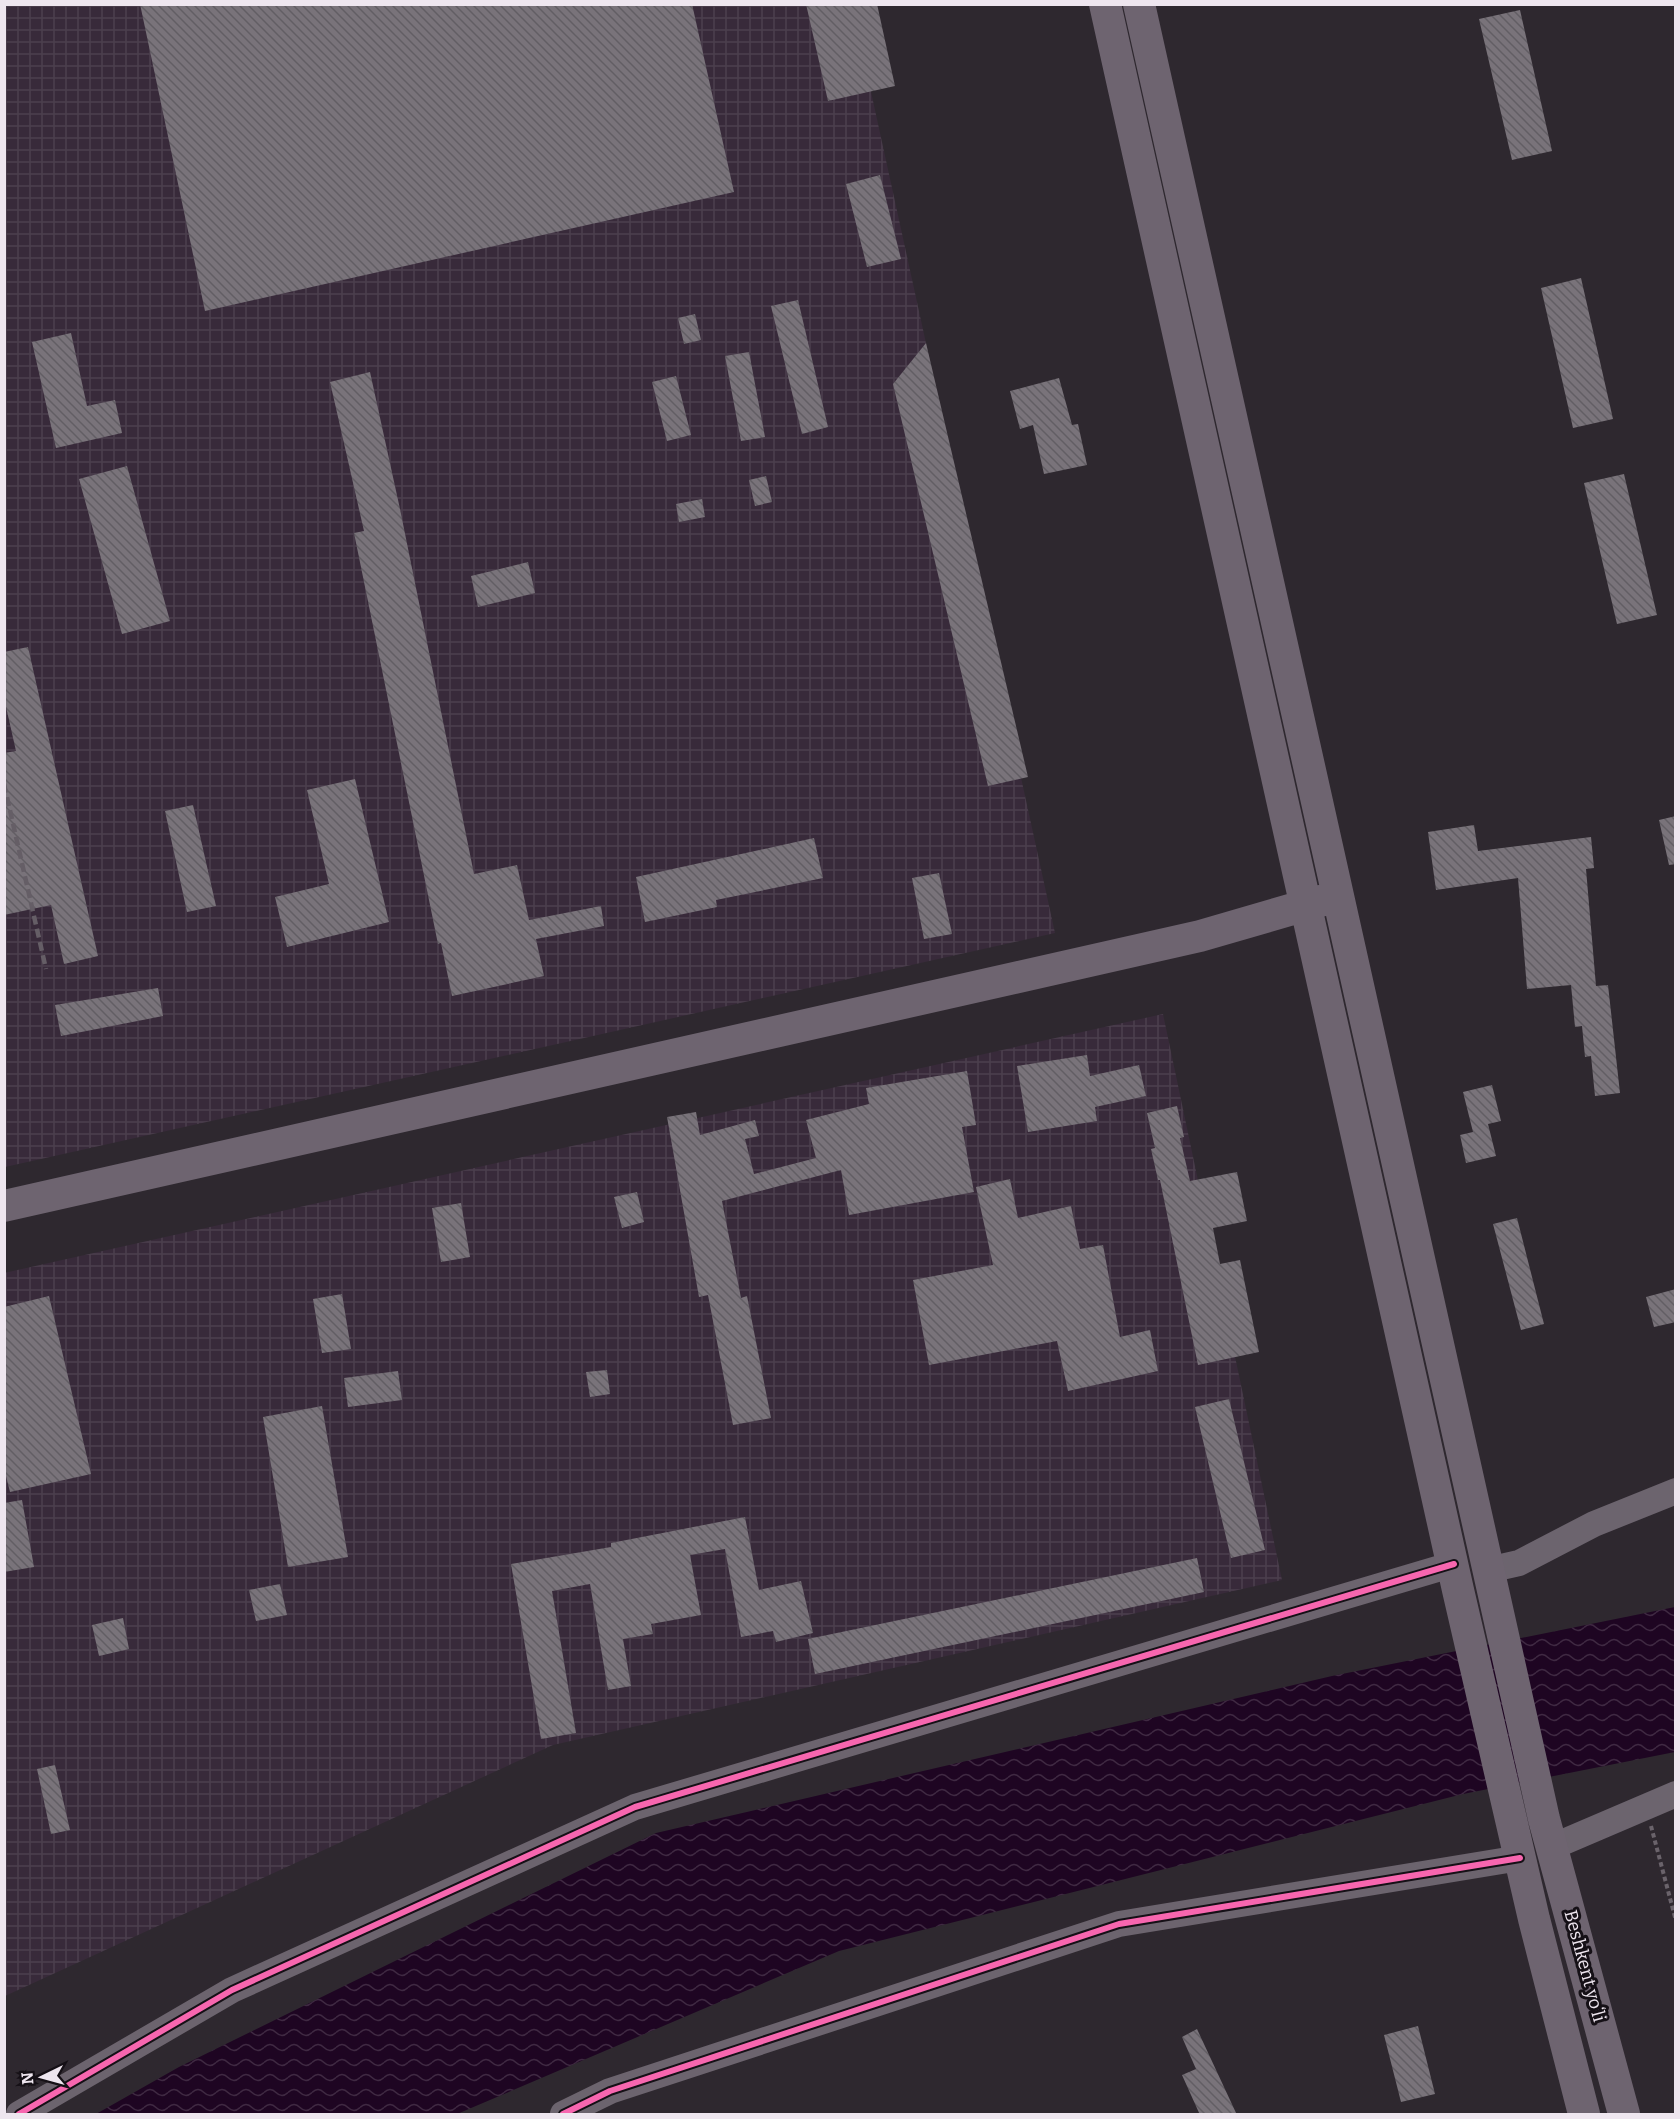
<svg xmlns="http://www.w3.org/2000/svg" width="1680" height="2119" font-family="Bitter,serif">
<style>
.industrial{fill:url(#industrial-grid)}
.water{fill:url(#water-waves)}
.building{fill:url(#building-back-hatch)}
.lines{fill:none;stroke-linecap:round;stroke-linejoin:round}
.path{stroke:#6a636b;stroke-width:4;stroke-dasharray:4.5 3;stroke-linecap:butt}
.minor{stroke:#6c646e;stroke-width:26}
.major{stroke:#6e6470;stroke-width:32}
.rail{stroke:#655e66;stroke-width:4.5;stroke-dasharray:9 4.5;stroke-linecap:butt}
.cycleway-casing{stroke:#151016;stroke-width:10}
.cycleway{stroke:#f766af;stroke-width:6}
.labels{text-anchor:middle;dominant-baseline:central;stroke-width:6;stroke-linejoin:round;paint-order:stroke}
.street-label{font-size:18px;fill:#eee6ef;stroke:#151016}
</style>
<defs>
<pattern id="industrial-grid" width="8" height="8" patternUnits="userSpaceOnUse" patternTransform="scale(1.5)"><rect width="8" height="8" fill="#382a3a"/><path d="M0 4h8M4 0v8" fill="none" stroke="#4b3f4d"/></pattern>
<pattern id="water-waves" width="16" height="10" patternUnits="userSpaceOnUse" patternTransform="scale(1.5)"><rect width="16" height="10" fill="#1e0522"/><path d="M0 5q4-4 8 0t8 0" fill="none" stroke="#3f2942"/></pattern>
<pattern id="building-back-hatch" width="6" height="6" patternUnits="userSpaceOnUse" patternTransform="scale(1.5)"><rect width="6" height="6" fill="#79737a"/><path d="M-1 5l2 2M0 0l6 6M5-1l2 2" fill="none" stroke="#625e64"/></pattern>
</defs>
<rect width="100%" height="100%" fill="#2e282f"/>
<path class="industrial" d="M4,5h848l203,928 -1050,234z
M1163,1014l119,566 -729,165 -548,251 -1,-723z"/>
<path class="water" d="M1675,1607v145l-212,42 -624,157 -382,163h-361l83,-47 477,-234 676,-157z"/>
<path class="building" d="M140,4h552l42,188 -529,119z
M806,4h71l18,82 -67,15z
M1520,10l32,141 -40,9 -33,-141z
M880,175l21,84 -34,8 -21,-83z
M1581,278l32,141 -40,9 -32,-140z
M798,300l30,127 -26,7 -31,-128z
M695,314l6,26 -17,4 -6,-26z
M71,333l16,73 28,-6 7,33 -66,15 -24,-106z
M926,343l102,434 -40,9 -95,-402z
M749,352l16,85 -24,4 -16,-85z
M370,372l30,137 74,365 43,-9 12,55 72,-14 3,20 -68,13 8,37 -92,20 -11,-53 -3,1 -84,-411 10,-2 -34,-149z
M676,376l15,59 -24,6 -15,-59z
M1059,378l13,47 6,-1 9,41 -43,9 -11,-49 -13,4 -10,-38z
M127,466l43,155 -48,13 -43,-155z
M1624,474l33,141 -40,9 -33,-141z
M766,476l6,26 -17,4 -6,-26z
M702,499l3,18 -26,5 -3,-18z
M528,562l7,31 -57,14 -7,-31z
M28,647l70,309 -34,8 -13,-59 -47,10v-162l12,-2 -12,-53v-46z
M355,779l34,143 -102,25 -12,-50 54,-13 -22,-94z
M193,805l23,101 -29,6 -22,-101z
M1676,816v48l-7,1 -10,-45z
M1474,825l4,26 113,-14 3,31 -8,1 10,117 12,-1 12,108 -25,3 -4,-40 -6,1 -3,-31 -7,1 -4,-42 -44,4 -9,-111 -82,12 -8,-58z
M814,838l9,40 -107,22 1,7 -72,15 -9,-45z
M939,873l13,61 -28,5 -12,-61z
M158,988l5,28 -102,20 -6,-31z
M1087,1055l3,21 49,-11 7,31 -51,11 2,14 -69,11 -11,-66z
M967,1071l9,54 -14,2 12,65 -125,23 -8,-45 -119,31 19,97 6,-2 24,122 -38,7 -25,-130 -9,2 -32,-180 29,-5 4,23 55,-15 4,16 -14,3 9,35 62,-16 -10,-38 63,-16 -3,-16z
M1492,1085l9,36 -13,3 8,32 -30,7 -6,-28 13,-3 -10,-40z
M1177,1106l7,31 -4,1 10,43 47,-9 10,49 -34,7 7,36 20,-4 19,92 -61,13 -38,-185h-2l-7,-31 4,-1 -8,-35z
M1010,1179l8,39 53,-12 9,43 23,-4 17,92 30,-7 8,41 -90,20 -11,-50 -128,24 -16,-85 80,-15 -17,-78z
M637,1192l7,30 -22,6 -8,-31z
M461,1203l9,54 -29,5 -9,-54z
M1517,1218l27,106 -23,6 -28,-106z
M1676,1289v33l-22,5 -8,-30z
M342,1294l9,55 -29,4 -9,-54z
M49,1296l42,178 -81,18 -6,-24v-161z
M607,1370l3,24 -20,3 -4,-25z
M398,1371l4,29 -54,7 -4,-29z
M1229,1399l36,151 -34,8 -36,-151z
M322,1406l26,151 -60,10 -25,-150z
M22,1500l12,67 -30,5v-69z
M745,1517l14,73 42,-9 12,52 -37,9 -3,-11 -32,6 -16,-88 -35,6 11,60 -50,9 2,10 -30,5 8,47 -23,4 -18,-106 -38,7 24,142 -35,6 -30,-175 100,-17v-4z
M1197,1558l7,34 -389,82 -7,-35z
M280,1584l7,31 -31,6 -7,-31z
M123,1618l6,31 -30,7 -7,-31z
M55,1765l15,65 -19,4 -14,-65z
M1418,2026l17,68 -34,8 -17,-67z
M1197,2029l40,86h-37l-18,-40 14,-6 -14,-32z"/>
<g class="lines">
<path class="path" d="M1651,1826l25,95"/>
<path class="minor" d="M1488,1570l31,-7 75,-39 82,-33
M1552,1847l124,-53
M19,2114l213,-124 403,-183 819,-243
M563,2114l47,-23 509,-167 401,-66"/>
<path class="major" d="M1105,4l353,1586 76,329 50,195
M1139,4l405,1815 80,295
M4,1206l1196,-270 124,-36"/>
<path class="rail" d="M4,784l42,185"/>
<g class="cycleway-casing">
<path id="cycleway" d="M19,2114l213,-124 403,-183 819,-243
M563,2114l47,-23 509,-167 401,-66"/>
</g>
<use href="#cycleway" class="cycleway"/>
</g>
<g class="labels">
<g class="street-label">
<text transform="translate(1585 1966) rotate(75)">Beshkent yoʻli</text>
</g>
</g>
<rect width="1680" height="2119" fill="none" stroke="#eee6ef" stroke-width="12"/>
<g transform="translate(42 2077) rotate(265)" stroke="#151016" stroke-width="4.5" paint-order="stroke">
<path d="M0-4.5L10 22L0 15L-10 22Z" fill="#eee6ef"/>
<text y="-9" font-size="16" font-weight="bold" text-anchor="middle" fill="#eee6ef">N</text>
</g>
</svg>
